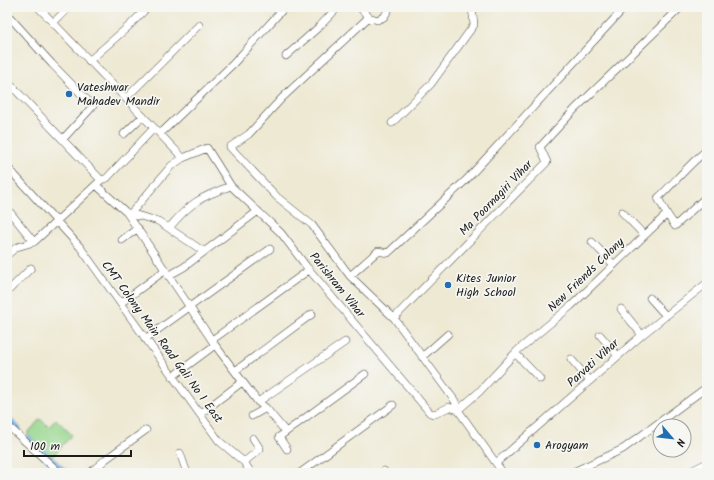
<svg xmlns="http://www.w3.org/2000/svg" width="714" height="480" font-family="Kalam,sans-serif">
<style>
.green{fill:#96d68d;stroke:#597954}
.lines{fill:none;stroke-linecap:round;stroke-linejoin:round}
.canal{stroke:#78b1e8;stroke-width:8}
.minor-casing{stroke:#3c3b37;stroke-width:8}
.minor{stroke:#fff;stroke-width:7}
.poi-dot{fill:#1f6fb2;stroke:#f6f6f2;stroke-width:1.5}
.labels{text-anchor:middle;dominant-baseline:central;stroke-width:3.5;stroke-linejoin:round;paint-order:stroke}
.poi-label{font-size:12px;fill:#1c1c1c;stroke:#f6f6f2;text-anchor:start}
.street-label{font-size:12px;fill:#1c1c1c;stroke:#f6f6f2}
</style>
<rect width="100%" height="100%" fill="#f6f6f2"/>
<filter id="ink" filterUnits="userSpaceOnUse"><feTurbulence type="fractalNoise" baseFrequency=".025" numOctaves="2"/><feDisplacementMap in="SourceGraphic" scale="8" xChannelSelector="R" yChannelSelector="G"/><feConvolveMatrix kernelMatrix="1 2 1 2 8 2 1 2 1" color-interpolation-filters="sRGB"/></filter>
<filter id="wash" filterUnits="userSpaceOnUse"><feTurbulence type="fractalNoise" baseFrequency=".012" numOctaves="4" result="noise"/><feDisplacementMap in="SourceGraphic" scale="16" xChannelSelector="R" yChannelSelector="G"/><feGaussianBlur stdDeviation="0.9" result="paint"/><feColorMatrix in="noise" values="0 0 0 0 0 0 0 0 0 0 0 0 0 0 0 0 0 1.4 0 .05"/><feComposite in="paint" operator="in"/></filter>
<g filter="url(#wash)">
<rect width="100%" height="100%" fill="#eee9d3"/>
<path class="green" d="M40,419l9,8 7,-8 16,16 -20,22 -25,-23z"/>
<g class="lines">
<path class="canal" d="M7,420l10,9
M28,440l37,33"/>
</g>
</g>
<g filter="url(#ink)">
<g class="lines">
<g class="minor-casing">
<path id="minor" d="M38,7l145,151
M359,7l10,10 8,3 7,-3 6,-10
M7,14l45,50 41,42 -30,33
M369,17l-87,81 -33,36 -19,13 47,50 35,28 38,51 44,42 61,83 3,9 45,63
M53,23l16,-16
M286,56l34,-30 18,-19
M89,61l40,-35 19,-19
M7,81l94,99 -67,62 -17,5 -10,8
M126,98l73,-73
M392,123l39,-39 43,-59 -2,-18
M124,134l19,-18
M160,134l73,-70 52,-57
M10,170l70,77 139,194 25,21 7,11
M101,180l6,-2 47,-50
M96,185l31,28 88,132 43,57 8,6 19,23
M9,211l25,31
M132,212l39,-46 12,-8 24,-10 24,38 50,47 25,33 124,147 5,1 14,-7 9,3
M622,212l22,23
M129,213l29,8 45,30
M667,214l8,12 32,-30
M169,228c21,-25 31,-31 62,-42
M122,240l16,-12
M592,242l22,23
M168,276l16,-9 74,-56
M350,276l28,-25 10,2 79,-74 158,-172
M7,292l24,-24
M650,298l16,18
M121,303l43,-32
M621,309l21,26
M394,318l153,-156 -7,-15 35,-38 106,-102
M600,335l18,21
M145,339l125,-90
M212,340l97,-70
M516,354l24,25
M422,357l26,-23
M571,359l19,22
M235,371l77,-57
M172,377l43,-32
M258,402l87,-60
M458,410l21,-18 39,-42 53,-44 96,-92 -9,-16c17,-16 31,-34 49,-48
M200,414l42,-32
M252,416l14,-8
M7,425l53,48
M287,449l-8,-12 86,-63
M180,453l7,20
M244,462l16,-13 -7,-11
M496,463l146,-128 65,-52
M90,473l16,-14 40,-29
M300,473l93,-68
M381,473l3,-2
M571,473l52,-24 84,-62
M687,473l20,-10"/>
</g>
<use href="#minor" class="minor"/>
</g>
</g>
<g class="poi-dot">
<circle cx="69" cy="94" r="4"/>
<circle cx="448" cy="285" r="4"/>
<circle cx="537" cy="445" r="4"/>
</g>
<g class="labels">
<g class="poi-label">
<text x="77" y="87">Vateshwar<tspan x="77" dy="14">Mahadev Mandir</tspan></text>
<text x="456" y="278">Kites Junior<tspan x="456" dy="14">High School</tspan></text>
<text x="545" y="445">Arogyam</text>
</g>
<g class="street-label">
<text transform="translate(496 198) rotate(-46)">Ma Poornagiri Vihar</text>
<text transform="translate(586 275) rotate(-44)">New Friends Colony</text>
<text transform="translate(337 285) rotate(51)">Parishram Vihar</text>
<text transform="translate(162 342) rotate(54)">CMT Colony Main Road Gali No 1 East</text>
<text transform="translate(593 363) rotate(-42)">Parvati Vihar</text>
</g>
</g>
<rect width="714" height="480" fill="none" stroke="#f6f6f2" stroke-width="24"/>
<g transform="translate(672 438) rotate(118)"><circle r="19" fill="#f6f6f2" stroke="#9f9f9c"/>
<path d="M0-3L7 15L0 10L-7 15Z" fill="#1f6fb2"/>
<text y="-6" font-size="11" font-weight="bold" text-anchor="middle" fill="#1c1c1c">N</text>
</g>
<path d="M24 450v6h107v-6" fill="none" stroke="#1c1c1c" stroke-width="2"/>
<text x="30" y="450" font-size="12" fill="#1c1c1c" stroke="#f6f6f2" stroke-width="3" paint-order="stroke">100 m</text>
</svg>
